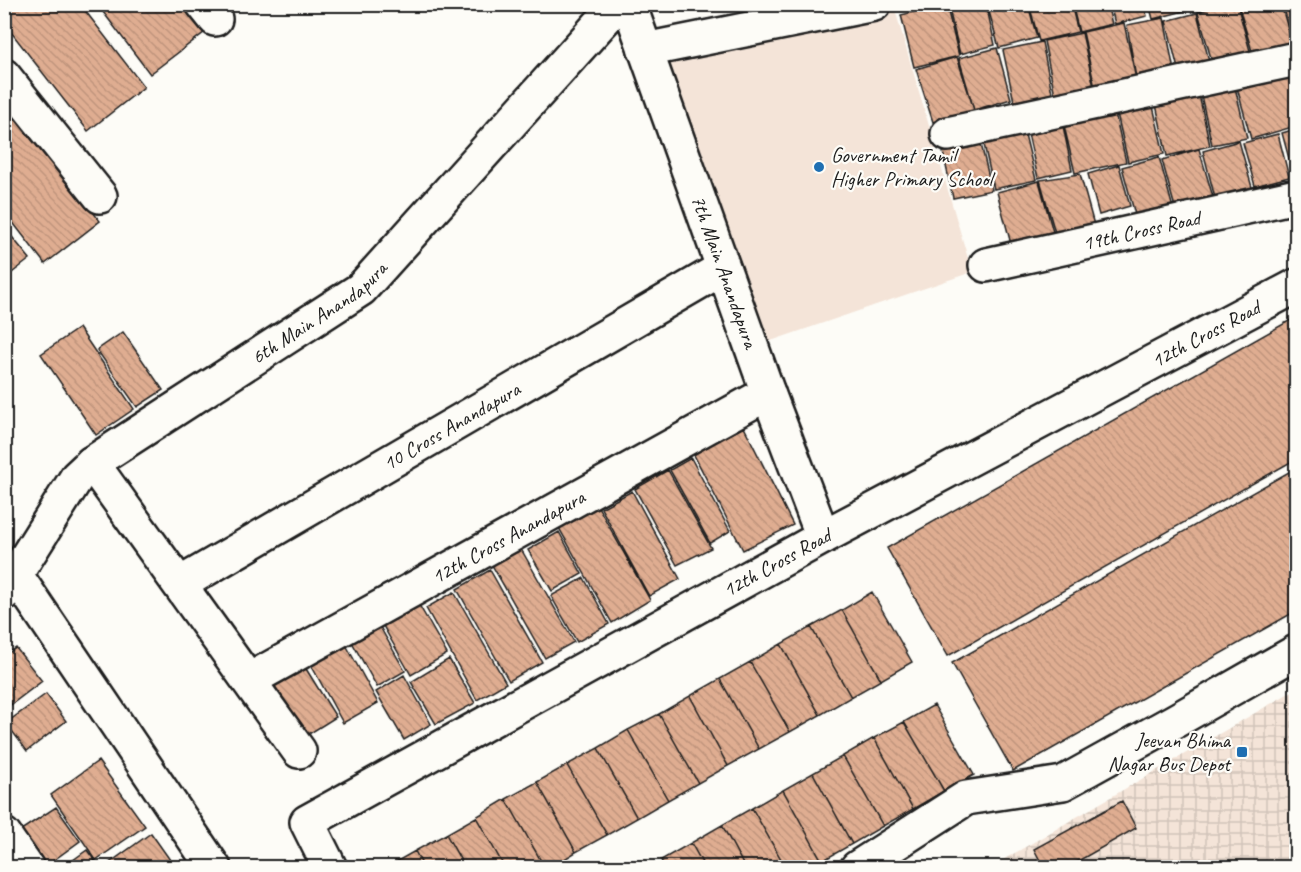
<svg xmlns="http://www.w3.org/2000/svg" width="1301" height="872" font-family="Caveat,sans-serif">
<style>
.built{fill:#f4e4d8}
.industrial{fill:url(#industrial-grid)}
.building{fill:url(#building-back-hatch);stroke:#1c1c1c;stroke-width:1.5}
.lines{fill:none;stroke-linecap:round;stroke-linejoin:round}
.minor-casing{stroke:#1c1c1c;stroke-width:38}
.minor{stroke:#fdfcf7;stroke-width:33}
.poi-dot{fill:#1f6fb2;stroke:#fdfcf7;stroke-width:2}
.labels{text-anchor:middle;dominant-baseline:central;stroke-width:4.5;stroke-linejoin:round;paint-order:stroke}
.poi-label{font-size:21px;fill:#1c1c1c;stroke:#fdfcf7;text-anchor:start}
.street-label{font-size:21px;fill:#1c1c1c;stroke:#fdfcf7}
</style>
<defs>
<pattern id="industrial-grid" width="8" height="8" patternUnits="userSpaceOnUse" patternTransform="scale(1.5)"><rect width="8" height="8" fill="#f4e4d8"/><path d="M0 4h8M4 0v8" fill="none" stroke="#d1c3b9"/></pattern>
<pattern id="building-back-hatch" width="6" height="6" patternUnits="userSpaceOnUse" patternTransform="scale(1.5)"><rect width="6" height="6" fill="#dfad91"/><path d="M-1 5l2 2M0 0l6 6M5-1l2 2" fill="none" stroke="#bf947c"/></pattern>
</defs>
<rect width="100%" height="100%" fill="#fdfcf7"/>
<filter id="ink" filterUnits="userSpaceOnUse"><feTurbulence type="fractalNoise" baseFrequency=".0167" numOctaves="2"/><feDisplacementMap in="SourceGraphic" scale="12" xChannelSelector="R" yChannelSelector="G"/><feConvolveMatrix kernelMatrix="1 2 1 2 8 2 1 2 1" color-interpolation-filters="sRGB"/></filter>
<g filter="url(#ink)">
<path class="built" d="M895,10l77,262 -210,72 -103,-282z"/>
<path class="industrial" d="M1296,689v178l-298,1 -2,-4z"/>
<path class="building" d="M4,4h76l64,83 -56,44 -84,-108z
M97,4h87l21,28 -55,42z
M946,4l13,52 -45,11 -13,-52z
M952,4h34l9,41 -35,9 -12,-49z
M987,4h41l9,34 -38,10z
M1029,4h42l7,28 -39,9z
M1072,4h35l5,20 -33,8z
M1110,4h34l3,12 -32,8z
M1149,4h42l1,5 -39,10z
M1225,4h12l15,54 -38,11 -16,-57z
M1238,4h43l12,43 -39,11z
M1283,4h13v42l-2,1z
M1197,13l13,52 -31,8 -13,-52z
M1164,18l10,53 -38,7 -9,-53z
M1124,23l12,56 -41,9 -12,-56z
M1082,33l12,54 -39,8 -11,-54z
M1042,42l11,56 -38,8 -12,-56z
M997,48l14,51 -37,11 -15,-52z
M957,57l17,53 -41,12 -17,-53z
M1287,70l9,36v20l-45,13 -15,-55z
M1234,83l13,55 -35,7 -12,-54z
M1198,90l12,56 -43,10 -12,-56z
M4,98l96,123 -55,43 -41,-53z
M1152,102l12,52 -36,8 -12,-53z
M1114,109l12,53 -51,11 -12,-52z
M1062,121l10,49 -34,8 -11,-49z
M1296,129v55l-14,-51z
M1024,130l12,50 -42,9 -11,-49z
M1278,134l11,43 -34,9 -12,-43z
M1239,141l14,50 -37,11 -13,-51z
M981,144l11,46 -39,8 -10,-46z
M1199,149l16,55 -38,11 -15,-55z
M1159,157l15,55 -37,10 -15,-55z
M1119,165l11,41 -31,9 -11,-41z
M1080,174l14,51 -38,11 -16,-56z
M1039,181l14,51 -42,12 -14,-52z
M4,227l26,32 -26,20z
M1296,317v142l-348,197 -61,-108z
M79,328l55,81 -38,26 -55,-81z
M123,332l40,58 -26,17 -40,-57z
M744,427l49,98 -50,25 -50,-97z
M691,458l39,73 -20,12 -40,-73z
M1296,468v143l-283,160 -61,-108z
M668,470l43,78 -34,17 -42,-76z
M632,491l48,88 -31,17 -48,-88z
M596,503l54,97 -38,23 -54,-97z
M559,532l23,42 -30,17 -24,-41z
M521,549l53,93 -29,16 -53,-93z
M490,570l52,92 -33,19 -52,-92z
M584,578l25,46 -32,18 -26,-46z
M454,592l52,91 -29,17 -51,-92z
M872,592l40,70 -31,18 -39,-70z
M418,603l29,51 -36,21 -29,-51z
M842,610l39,70 -30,17 -40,-70z
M380,627l25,44 -28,16 -25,-45z
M811,627l40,70 -31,18 -39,-71z
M345,643l33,60 -35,20 -33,-60z
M781,644l39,71 -30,17 -40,-70z
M16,648l26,33 -38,29v-54z
M449,659l26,44 -39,21 -25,-42z
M750,662l40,70 -31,17 -39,-70z
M303,664l33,53 -40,25 -33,-54z
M404,675l27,49 -27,16 -28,-48z
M720,679l39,70 -31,17 -38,-70z
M46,694l20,27 -39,30 -21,-28z
M690,696l38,70 -30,17 -39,-69z
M934,705l40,70 -30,16 -40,-69z
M659,714l39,69 -30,17 -40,-70z
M904,722l40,69 -31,18 -39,-71z
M628,730l40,70 -31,18 -39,-70z
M874,738l39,71 -30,17 -40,-70z
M598,748l39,70 -30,17 -40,-70z
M843,756l40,70 -31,18 -39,-71z
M98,761l47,65 -49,34 -45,-65z
M567,765l40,70 -31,17 -39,-70z
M813,773l39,71 -30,17 -39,-71z
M537,782l39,70 -26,16h-5l-39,-69z
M783,790l39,71 -12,7h-24l-34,-60z
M506,799l39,69h-40l-29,-51z
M1122,801l14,27 -70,40h-22l-10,-19z
M56,807l24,34 -37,27 -28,-34z
M752,808l34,60h-41l-23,-43z
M476,817l29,51h-40l-19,-34z
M722,825l23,43h-40l-14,-25z
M151,833l24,34 -71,1v-1z
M446,834l19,34h-41l-9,-17z
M691,843l14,25h-40l-4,-8z
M87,850l13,18h-38z
M415,851l9,17h-39z"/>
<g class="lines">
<g class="minor-casing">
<g id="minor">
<path d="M203,4l12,15"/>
<path id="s1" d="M629,4l139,389 55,144"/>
<path d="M645,50l229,-46"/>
<path d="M4,76l96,120"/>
<path d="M948,134l348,-75"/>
<path id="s2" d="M986,265l310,-69"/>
<path d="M92,463l207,288"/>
<path d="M15,574l199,294"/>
<path id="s3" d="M180,584l543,-316"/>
<path id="s4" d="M4,593l73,-116 15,-14 269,-174 257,-285"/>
<path id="s5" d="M249,680l519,-287"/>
<path d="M4,835l23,33"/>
<path id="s6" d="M330,868l-23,-46 516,-285 473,-251"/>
<path d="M857,868l109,-70 97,-15 112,-62 121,-69"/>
</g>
</g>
<use href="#minor" class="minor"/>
</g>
</g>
<g class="poi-dot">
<circle cx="819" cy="167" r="6"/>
<rect x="1236" y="746" width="12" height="12" rx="3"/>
</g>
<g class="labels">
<g class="poi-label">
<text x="831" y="155">Government Tamil<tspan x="831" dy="24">Higher Primary School</tspan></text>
<text x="1230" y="740" text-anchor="end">Jeevan Bhima<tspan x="1230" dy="24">Nagar Bus Depot</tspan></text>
</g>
<g class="street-label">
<text stroke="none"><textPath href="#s2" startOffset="159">19th Cross Road</textPath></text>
<text stroke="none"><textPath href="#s1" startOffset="284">7th Main Anandapura</textPath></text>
<text stroke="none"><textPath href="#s4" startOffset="430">6th Main Anandapura</textPath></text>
<text stroke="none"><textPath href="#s6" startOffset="1074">12th Cross Road</textPath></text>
<text stroke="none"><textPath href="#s3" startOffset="314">10 Cross Anandapura</textPath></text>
<text stroke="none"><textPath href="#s5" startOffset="296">12th Cross Anandapura</textPath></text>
<text stroke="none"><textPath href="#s6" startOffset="588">12th Cross Road</textPath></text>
</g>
</g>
<rect width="1301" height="872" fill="none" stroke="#fdfcf7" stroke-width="24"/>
<rect x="12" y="12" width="1277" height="848" fill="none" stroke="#1c1c1c" stroke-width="2" filter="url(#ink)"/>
</svg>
